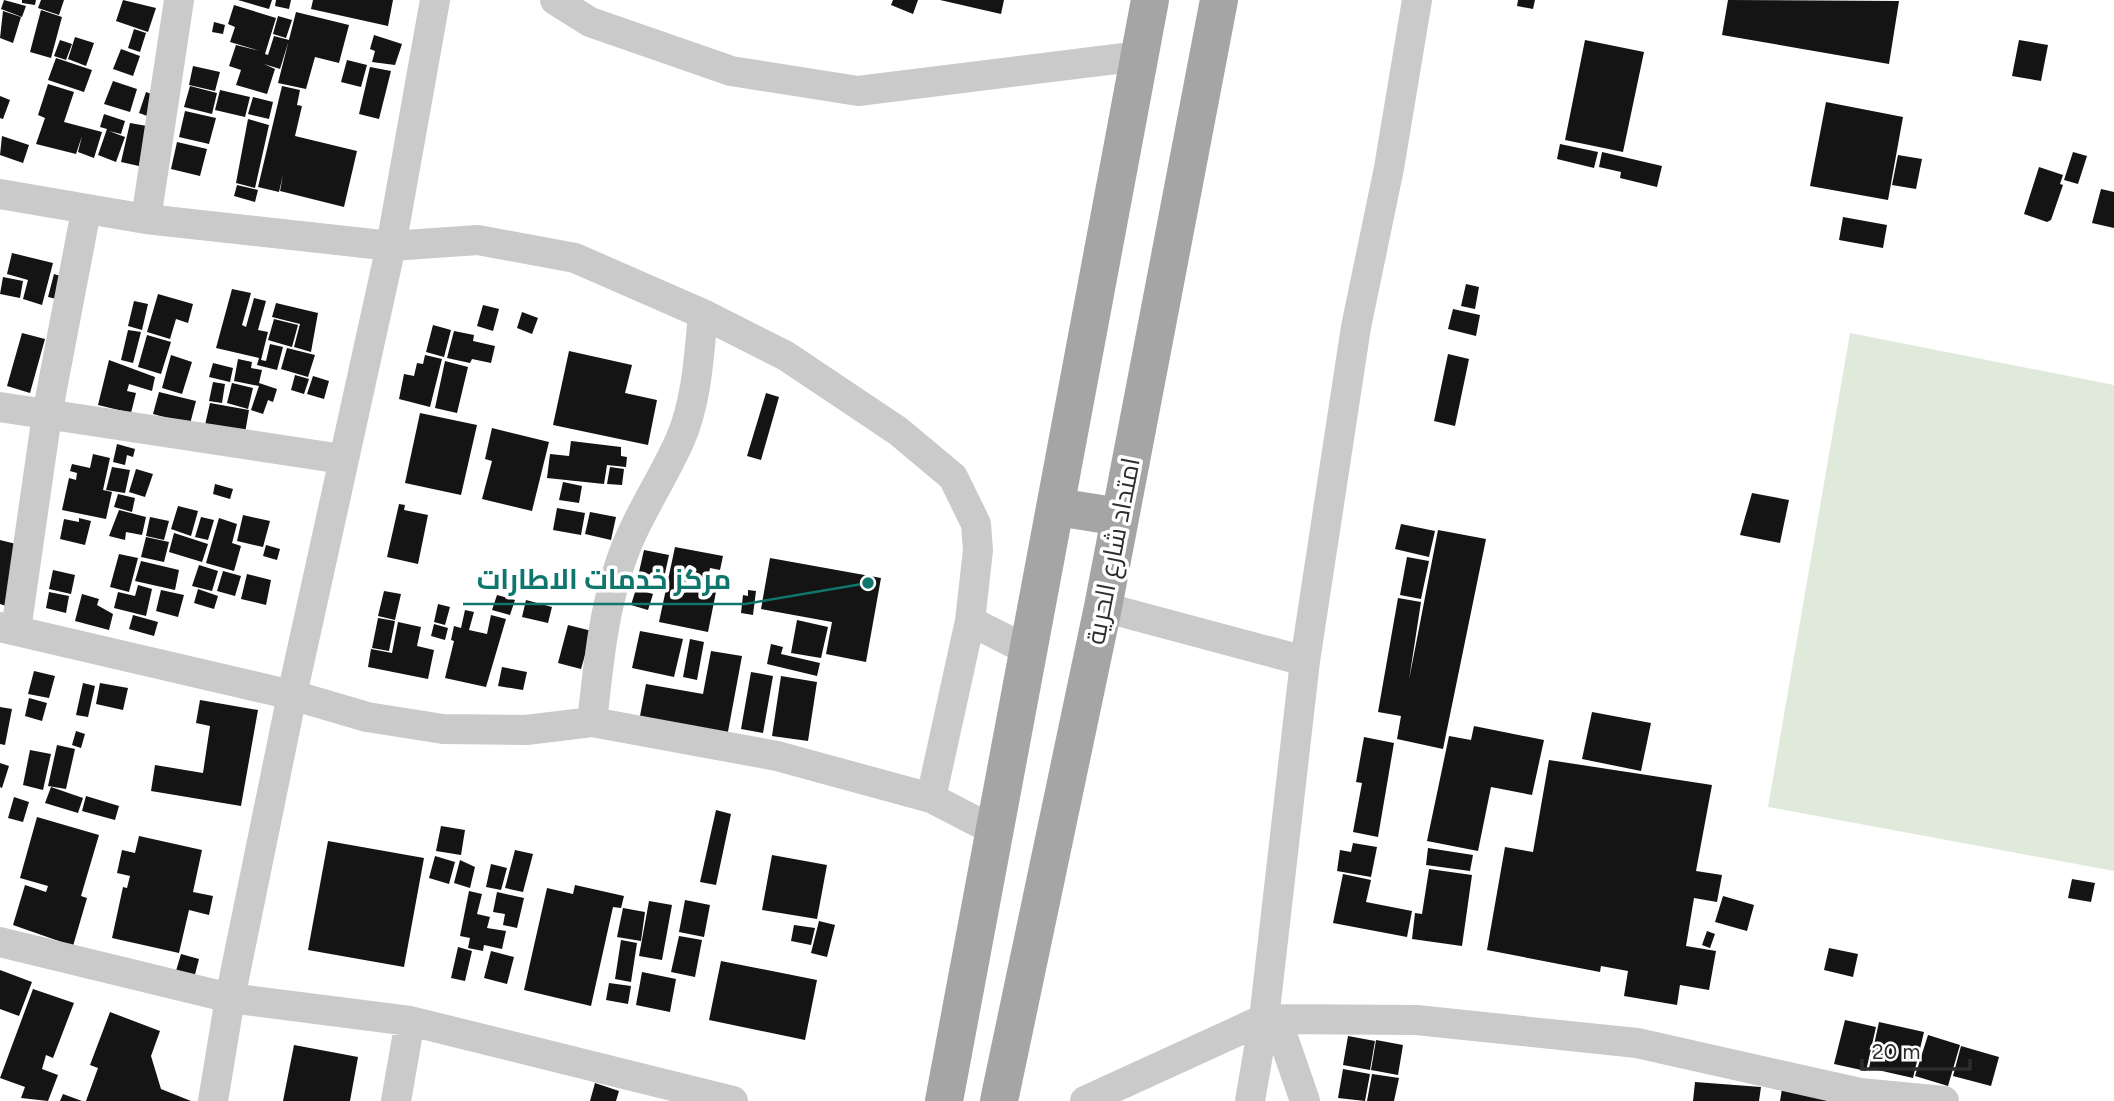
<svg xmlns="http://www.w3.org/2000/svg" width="2114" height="1101" font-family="Figtree,Cairo,sans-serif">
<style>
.green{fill:#e0eadb}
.building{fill:#141414}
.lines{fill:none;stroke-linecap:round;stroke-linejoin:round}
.street{stroke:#cacaca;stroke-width:30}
.primary{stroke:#a5a5a5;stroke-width:38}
.labels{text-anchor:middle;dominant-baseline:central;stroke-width:7;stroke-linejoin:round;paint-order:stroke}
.street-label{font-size:26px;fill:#2d2d2d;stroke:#fff}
.leader{fill:none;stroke:#0f766e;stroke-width:2.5}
.callout-dot{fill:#0f766e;stroke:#fff;stroke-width:2.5}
.callout-label{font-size:28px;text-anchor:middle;font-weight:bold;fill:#0f766e;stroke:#fff;stroke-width:7;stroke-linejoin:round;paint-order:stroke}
</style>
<rect width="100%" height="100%" fill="#fff"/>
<path class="green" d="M1850,333l264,52v486l-346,-64z"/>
<path class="building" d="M4,0l22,6 -4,11 -21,-8z
M22,0h14l-1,5 -13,-2z
M41,0h23l-5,15 -21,-7z
M123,0l33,8 -8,24 -32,-11z
M238,0h34l-3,9z
M276,0h15l-2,9 -14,-3z
M313,0h80l-5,26 -77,-17z
M893,0h25l-5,14 -22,-9z
M940,0h64l-3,14z
M1518,0h17l-2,9 -16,-3z
M1728,0l171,1 -10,63 -167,-29z
M234,5l42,13 -11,36 3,1 6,-19 15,4 -9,29 -16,-5 11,5 -8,25 -31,-9 5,-15 -12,-4 7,-21 24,6 -30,-9 5,-15 -7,-3z
M41,10l21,7 -11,41 -21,-6z
M3,11l18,6 -8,26 -13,-5z
M296,12l53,13 -10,38 -24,-6 -9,32 -28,-6z
M278,16l14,4 -6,18 -13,-4z
M214,22l11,3 -2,9 -11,-2z
M134,29l12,4 -6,19 -12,-4z
M374,35l28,9 -7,21 -23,-3 3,-11 -5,-2z
M75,37l19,6 -8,23 -18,-7z
M60,40l12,4 -6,16 -12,-4z
M1585,40l59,12 -21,100 -58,-12z
M2019,40l29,5 -7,36 -29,-5z
M121,49l19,7 -7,20 -20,-7z
M56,58l36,12 -8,22 -36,-12z
M347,60l20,5 -6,22 -20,-5z
M193,66l27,6 -5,19 -26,-6z
M370,67l21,4 -12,48 -20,-5z
M113,81l24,8 -7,23 -26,-8z
M48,84l26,8 -10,30 38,10 -8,26 -16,-6 4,-16 -6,18 -40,-10 9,-26 -7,-3z
M190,86l27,7 -5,21 -28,-7z
M282,86l18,4 -3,15 5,1 -7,30 62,15 -13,56 -64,-16 3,-16 -4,17 -21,-5z
M220,90l30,7 -5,20 -30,-7z
M146,92l11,4 -7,21 -11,-4z
M0,96l10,4 -7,19 -3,-1z
M253,97l20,5 -4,17 -21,-5z
M1826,102l77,15 -15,83 -78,-14z
M185,111l31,7 -7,26 -30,-7z
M104,114l21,7 -4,13 -12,-3 16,6 -9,25 -18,-7 9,-26 -7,-2z
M248,119l21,6 -14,63 -19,-5z
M130,123l17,3 -8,40 -18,-4z
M2,136l27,9 -6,18 -23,-8z
M177,142l30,7 -7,27 -29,-7z
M1560,144l38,8 -4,16 -37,-9z
M1602,152l60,14 -5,21 -37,-9 1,-6 -22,-5z
M2073,152l14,4 -9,28 -14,-4z
M1898,155l24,4 -6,30 -24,-4z
M2039,167l24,8 -3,9 3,1 -12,35 -4,2 -23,-8z
M237,185l21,5 -3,12 -21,-6z
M2101,189l13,3v36l-22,-5z
M1843,217l44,8 -4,23 -44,-8z
M12,253l41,10 -11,42 -19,-6 5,-19 -21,-6z
M54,274l13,4 -6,22 -13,-3z
M3,277l20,4 -3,17 -20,-4z
M1466,284l13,3 -4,22 -14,-3z
M232,289l19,4 -9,32 4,2 8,-29 12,3 -8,29 10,2 -7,28 5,1 4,-17 13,3 -6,23 -20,-5 2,-7 -43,-10z
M158,294l35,10 -5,19 -12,-4 -6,20 -23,-7z
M134,301l14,3 -6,26 -14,-4z
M276,303l42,10 -7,39 -17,-5 6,-23 -28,-7z
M483,305l16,4 -6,22 -16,-5z
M1453,309l27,6 -4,21 -28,-7z
M522,312l16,6 -6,16 -15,-6z
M274,319l24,6 -6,22 -24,-7z
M433,325l18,5 -7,27 -18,-5z
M128,330l13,2 -8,31 -12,-3z
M454,331l20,4 -1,6 22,5 -4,17 -19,-4 -2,4 -23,-5z
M22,333l23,6 -15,54 -23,-7z
M147,335l24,7 -10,32 -23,-7z
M287,348l28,7 -7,22 -27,-8z
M569,351l63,14 -7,28 32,7 -9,45 -95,-20z
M1448,354l21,5 -14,67 -21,-5z
M171,355l21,7 -10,32 -20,-6z
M425,355l17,4 -12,48 -31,-8 5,-25 10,2 3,-13 6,1z
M238,359l14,3 -1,6 11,2 -3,13 18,6 -4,13 -5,-2 -5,14 -12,-4 8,-24 -25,-5z
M109,360l46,17 -3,14 -23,-7 -2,7 9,2 -5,20 -33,-8z
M445,361l23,6 -11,46 -22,-5z
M213,363l20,5 -3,14 -21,-5z
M295,375l14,4 -5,15 -13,-4z
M313,376l16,5 -5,18 -17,-5z
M213,382l12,2 -3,19 -13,-2z
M232,383l21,5 -5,21 -21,-6z
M159,392l37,9 -6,23 -37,-10z
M766,393l13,4 -18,63 -14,-4z
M210,403l39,7 -4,23 -40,-8z
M420,413l57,12 -16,70 -56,-12z
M492,428l57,14 -17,69 -50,-12 10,-38 -7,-2z
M571,441l50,6v9l6,1 -1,10 -19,-2 -3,19 -57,-6 3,-24 19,2z
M117,444l18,5 -2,8 -6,-2 -2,10 -12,-3z
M93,454l17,4 -7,32 9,2 -6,27 -44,-9 7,-32 7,2 1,-7 -7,-2 2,-7 18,4z
M112,467l18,3 -5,23 -19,-3z
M610,467l14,2 -2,16 -15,-1z
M136,469l17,5 -8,23 -16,-5z
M563,482l19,4 -3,17 -20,-3z
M215,484l18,5 -3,10 -17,-5z
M1752,493l37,7 -9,43 -40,-8z
M118,494l17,4 -3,14 -18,-5z
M399,504l6,1 -1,5 24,5 -10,49 -31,-7z
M178,506l20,5 -7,25 -20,-7z
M557,508l28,5 -4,22 -28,-5z
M119,510l27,7 -4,18 -16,-3 -1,8 -16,-4z
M590,512l26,5 -5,23 -26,-6z
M243,515l27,6 -7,26 -26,-6z
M150,517l19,4 -5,19 -18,-4z
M201,517l13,3 -6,20 -13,-3z
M79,518l12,3 -6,24 -25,-6 4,-20 15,3z
M219,518l18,6 -5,19 9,3 -7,25 -28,-8z
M1401,524l34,7 -6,26 -34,-8z
M1438,530l48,9 -43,210 -46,-10 4,-23 -23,-4 20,-114 23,4 -12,78z
M174,533l34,11 -6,18 -33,-10z
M146,537l23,5 -5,20 -23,-5z
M0,540l20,5 -14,61 -6,-2z
M266,545l14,4 -3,11 -14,-4z
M675,547l48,9 -3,14 -10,-2 -4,22 10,2 -8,40 -49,-10z
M644,550l25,5 -5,23 -25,-6z
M119,554l19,4 -9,34 -19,-5z
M1407,557l22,4 -8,38 -21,-4z
M770,558l111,20 -15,84 -40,-8 6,-32 -71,-13z
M141,561l38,9 -4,20 -40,-9z
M199,565l19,6 -6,20 -20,-5z
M53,570l22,5 -4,19 -22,-5z
M223,571l18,5 -6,20 -18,-5z
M247,574l24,6 -5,25 -25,-6z
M138,585l14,4 -6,27 -32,-8 4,-16 17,4z
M198,589l20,7 -4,13 -20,-6z
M636,589l17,5 -5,16 -17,-5z
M161,590l23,5 -6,22 -22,-6z
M748,590l8,1 -3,24 -12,-2 2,-18 5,1z
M384,591l17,3 -6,26 -17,-4z
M49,592l20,4 -3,17 -20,-5z
M82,594l17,5 -2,6 16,9 -4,16 -34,-9z
M497,595l18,5 -5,15 -18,-5z
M526,600l26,7 -4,16 -26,-6z
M438,604l12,3 -5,18 -11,-3z
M465,610l9,2 -5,18 18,4 4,-19 15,4 -20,68 -41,-9 9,-37 -3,-1 3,-14 7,2z
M133,615l25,7 -4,14 -25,-7z
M378,618l17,3 -6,30 -17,-3z
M797,620l31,7 -7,31 -30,-5z
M398,622l23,5 -4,19 17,4 -6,29 -60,-12 3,-18 21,4z
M434,624l14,4 -3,12 -14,-4z
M568,625l24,6 -11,38 -23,-6z
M640,631l43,8 -9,38 -42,-9z
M690,639l14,3 -7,38 -14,-3z
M771,644l12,3 -2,7 39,9 -3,13 -50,-12z
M711,651l31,5 -15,81 -87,-21 6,-32 57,10z
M502,667l25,5 -4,18 -25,-4z
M34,671l21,5 -6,22 -21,-4z
M751,672l22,4 -10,57 -22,-4z
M781,676l36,6 -9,59 -36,-5z
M83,683l12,3 -7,31 -12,-2z
M100,683l28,5 -5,22 -27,-6z
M29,698l18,5 -5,18 -17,-5z
M200,700l58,10 -17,96 -90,-15 4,-26 48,8 7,-47 -14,-3z
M0,707l12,2 -7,36 -5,-1z
M1592,712l59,11 -10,48 -59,-12z
M1474,726l70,14 -12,55 -41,-8 -13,64 -51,-10 22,-105 22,4z
M76,731l9,3 -4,14 -9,-3z
M1364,737l30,6 -16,94 -25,-5 9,-49 -6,-1z
M57,745l18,4 -9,40 -18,-3z
M30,750l21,4 -8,36 -20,-5z
M1549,760l163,25 -16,86 26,4 -5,27 -23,-4 -8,48 30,5 -7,39 -29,-5 -3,20 -53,-9 4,-25 -27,-5 -1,6 -113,-22 18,-103 28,5z
M0,763l9,3 -7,22 -2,-1z
M51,787l32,11 -5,15 -33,-10z
M86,796l33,10 -4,14 -33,-9z
M14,797l15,5 -6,20 -15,-4z
M716,810l15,4 -15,71 -16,-3z
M37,817l62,18 -18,61 6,2 -14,48 -60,-21 12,-40 21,7 2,-6 -28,-8z
M441,826l24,4 -4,25 -25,-4z
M139,836l63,14 -9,42 20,4 -4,19 -20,-5 -10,43 -67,-15 11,-51 4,1 3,-12 -13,-3 5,-23 13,3z
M328,841l96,17 -20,109 -96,-17z
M1353,843l24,4 -6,30 -34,-6 3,-21 11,2z
M1428,848l45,7 -3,16 -44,-6z
M515,850l18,4 -10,38 -18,-4z
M772,855l55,10 -10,54 -55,-9z
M435,856l20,6 -6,22 -20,-6z
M460,860l15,7 -5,21 -16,-5z
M491,864l16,4 -6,22 -15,-3z
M1429,869l43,6 -10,71 -50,-7 3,-26 7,1z
M1343,874l28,6 -5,22 46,9 -5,26 -74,-14z
M2072,879l23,4 -4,19 -23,-4z
M575,885l49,11 -3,12 -8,-1 -22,99 -67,-16 23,-102 26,6z
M469,891l13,3 -5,20 13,3 -3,11 19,3 -4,18 -18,-4 -1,6 -15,-3 2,-10 -10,-2z
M497,892l27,6 -7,30 -14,-3 2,-11 -12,-2z
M1723,896l31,9 -7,26 -32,-9z
M685,900l25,5 -6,32 -25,-5z
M649,901l23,4 -10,55 -23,-4z
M623,908l22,4 -4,29 -24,-4z
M819,921l16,4 -8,32 -16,-4z
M794,925l21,3 -4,17 -20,-4z
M1707,931l8,3 -5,14 -8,-3z
M679,936l23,4 -7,37 -24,-5z
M621,940l16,3 -6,39 -16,-3z
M458,947l14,4 -7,30 -14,-3z
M1829,948l29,6 -5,23 -29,-7z
M491,951l23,6 -7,27 -23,-6z
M181,954l18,5 -7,27 -19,-5z
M721,961l96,19 -12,60 -96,-20z
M0,970l32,12 -13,34 -19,-7z
M642,972l34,7 -6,33 -34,-7z
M609,983l22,3 -3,18 -22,-4z
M33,989l41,14 -21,55 -7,-3 -4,14 16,6 -10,26 -27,-3 4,-11 -25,-9z
M110,1012l50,19 -9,25 10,33 30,12h-105l12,-33 -8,-3z
M1845,1020l31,7 -10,44 -32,-7z
M1879,1022l45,10 -11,46 -44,-10z
M1928,1035l32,10 -12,41 -33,-10z
M1348,1036l27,5 -5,29 -27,-5z
M1376,1040l27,5 -5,30 -27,-5z
M294,1045l64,12 -8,44h-67z
M1961,1046l38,11 -8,29 -38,-10z
M1343,1069l27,5 -5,27 -27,-3z
M1372,1074l27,4 -5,23h-27z
M1695,1082l66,5 -2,14h-66z
M595,1083l24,8 -3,10h-26z
M1782,1089l56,12h-58z
M63,1094l19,7h-22z"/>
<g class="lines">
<path class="street" d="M555,0l35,22 141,49 127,20 282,-35
M0,194l146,25 245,27 87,-6 97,18 128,56 83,42 112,75 55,46 23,47 2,26 -8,71 -39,177 -154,-42 -185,-34 -66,8 -83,-1 -76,-12 -75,-22 -292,-68
M146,219l33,-219
M0,407l342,52
M1103,607l202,54
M970,621l59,30
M16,630l31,-215 39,-204
M592,722c6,-51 10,-103 26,-152 14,-47 43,-87 62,-130 17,-39 19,-85 23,-126
M931,798l64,33
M0,942l230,56 180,23 323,80
M1277,1020l28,81
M213,1101l17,-103 62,-303 99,-449 44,-246
M396,1101l14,-80
M1085,1101l179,-82 152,1 221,23 223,50 84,8
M1250,1101l14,-82 41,-358 51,-334 33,-159 28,-168"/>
<path class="primary" d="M1057,507l63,10
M944,1101l206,-1101
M999,1101l104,-494 116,-607"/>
</g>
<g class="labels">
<g class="street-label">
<text transform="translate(1113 551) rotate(-79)">امتداد شارع الحرية</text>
</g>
</g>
<path class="leader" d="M868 583L745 604H463"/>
<circle class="callout-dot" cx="868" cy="583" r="7"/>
<g class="callout-label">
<text x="604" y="589">مركز خدمات الاطارات</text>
</g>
<path d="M1862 1059v10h108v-10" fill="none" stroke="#2d2d2d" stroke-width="3.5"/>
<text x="1872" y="1059" font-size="21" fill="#2d2d2d" stroke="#ffffff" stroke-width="5" paint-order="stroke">20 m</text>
</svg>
